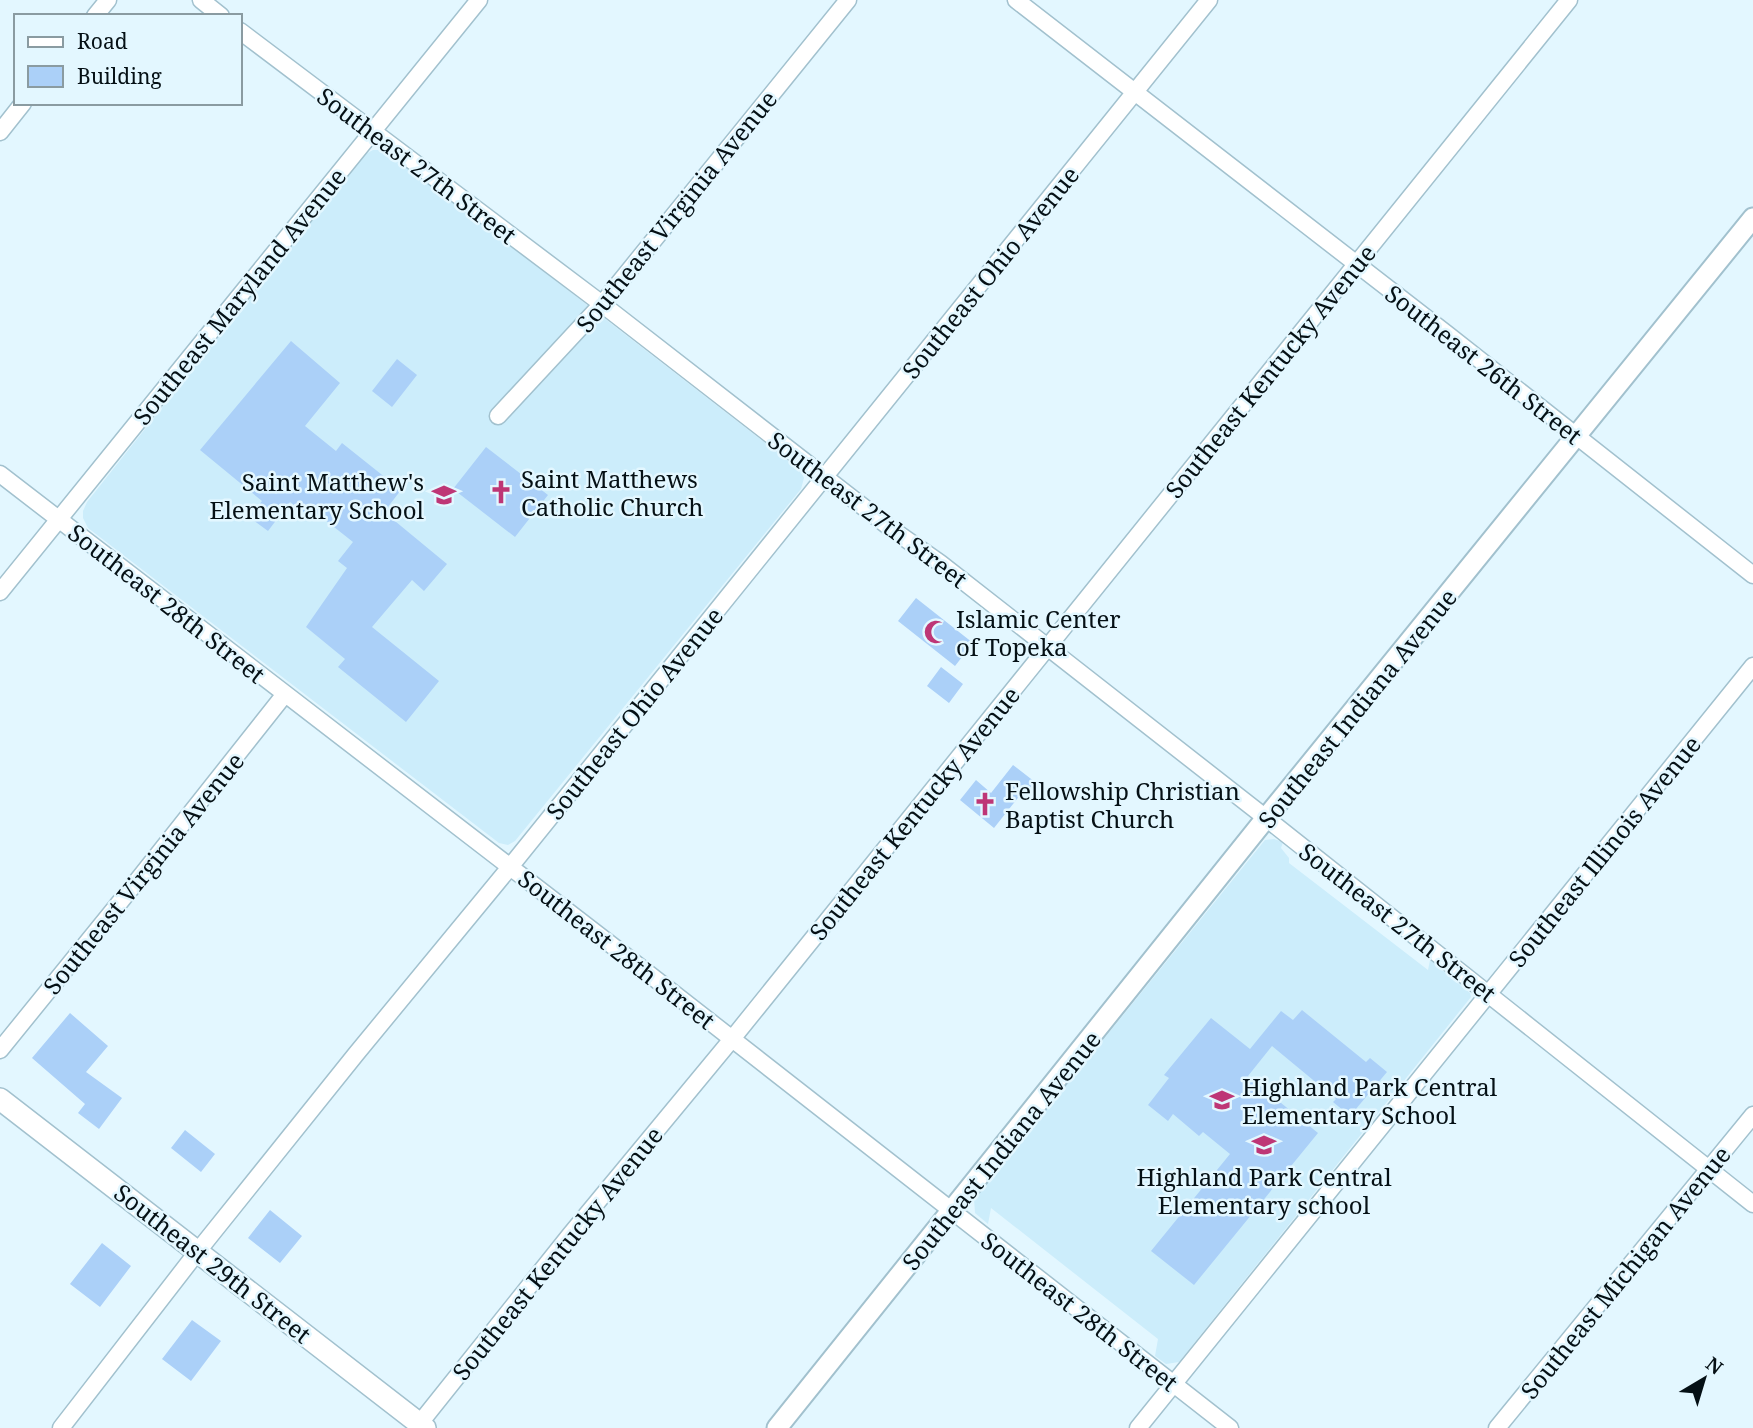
<svg xmlns="http://www.w3.org/2000/svg" width="1753" height="1428" font-family="'Noto Serif',serif">
<style>
.built{fill:#ccedfb}
.building{fill:#abd0f8}
.lines{fill:none;stroke-linecap:round;stroke-linejoin:round}
.minor-casing{stroke:#a2c1ce;stroke-width:19}
.tertiary-casing{stroke:#a2c1ce;stroke-width:23}
.secondary-casing{stroke:#a2c1ce;stroke-width:24}
.minor{stroke:#fff;stroke-width:16}
.tertiary{stroke:#fff;stroke-width:19}
.secondary{stroke:#fff;stroke-width:21}
.labels{text-anchor:middle;dominant-baseline:central;stroke-width:5;stroke-linejoin:round;paint-order:stroke}
.street-label{font-size:24px;fill:#051015;stroke:#e3f7ff}
.poi-label{font-size:24px;fill:#051015;stroke:#e3f7ff;text-anchor:start}
</style>
<rect width="100%" height="100%" fill="#e3f7ff"/>
<path class="built" d="M373,150h11l11,6 405,314 4,8 -3,11 -286,352 -7,4 -9,-2 -411,-315 -5,-10v-7l4,-9 275,-346z
M1274,839l9,3 -2,6 8,10v5l139,107 2,-10 40,33 1,4 -292,365 -13,2 -11,-8 3,-17 -167,-131 -3,16 -13,-11 -1,-14 291,-359z"/>
<path class="building" d="M291,341l49,42 -35,43 31,25 6,-8 59,47 -17,22 63,52 -23,27 -12,-11 -40,47 67,54 -33,41 -68,-55 7,-8 -39,-32 41,-59 -9,-7 15,-19 -43,-34 -5,5 -15,-11 -22,29 -19,-14 13,-16 -62,-51z
M397,359l20,16 -25,32 -20,-16z
M486,447l62,48 -33,42 -62,-48z
M916,598l57,45 -18,23 -57,-45z
M941,667l22,17 -14,19 -22,-17z
M1013,765l22,17 -11,14 -3,-2 -27,34 -34,-28 16,-20 15,13z
M1302,1010l64,52 4,-4 17,14 -37,44 -17,-14 3,-3 -64,-53 -24,30 70,57 -124,152 -43,-34 79,-97 -27,-22 -4,4 -26,-22 -5,7 -20,-16 21,-27 -5,-3 47,-57 39,31 31,-38 12,9z
M70,1013l38,33 -22,26 36,26 -23,31 -21,-16 7,-9 -53,-46z
M185,1130l30,24 -14,18 -30,-24z
M270,1210l32,26 -22,27 -32,-25z
M102,1243l29,23 -31,41 -30,-23z
M192,1320l29,21 -30,40 -29,-22z"/>
<g class="lines">
<g class="minor-casing">
<path id="minor" d="M201,0l20,16
M1016,0l431,334 306,241
M95,16l13,-16
M240,31l362,273 291,226 47,33 326,255 487,386
M0,132l23,-29
M498,416l104,-112 246,-304
M0,474l640,493 590,461
M0,592l479,-592
M0,1050l137,-169 148,-187
M61,1428l137,-177 158,-197 154,-187 699,-867
M416,1428l154,-193 162,-196 837,-1039
M1138,1428l615,-762
M1497,1428l256,-313"/>
</g>
<g class="tertiary-casing">
<path id="tertiary" d="M777,1428l489,-610 487,-600"/>
</g>
<g class="secondary-casing">
<path id="secondary" d="M0,1099l425,329"/>
</g>
<use href="#minor" class="minor"/>
<use href="#tertiary" class="tertiary"/>
<use href="#secondary" class="secondary"/>
</g>
<defs>
<g id="church-bare" transform="scale(1.89)"><path d="M-1.2-6h2.4v3.5h3.3v2.4h-3.3V6h-2.4V-.1h-3.3v-2.4h3.3Z" fill="#be3676" stroke="#e3f7ff" stroke-width="2.5" paint-order="stroke"/></g>
<g id="school-bare" transform="scale(1.89)"><path d="M0-5L7-2L0 1L-7-2ZM-4 1L0 2.5L4 1V4Q0 6-4 4Z" fill="#be3676" stroke="#e3f7ff" stroke-width="2.5" paint-order="stroke"/></g>
<g id="mosque-bare" transform="scale(1.89)"><path d="M3.5-4.9A6 6 0 1 0 3.5 4.9A5 5 0 1 1 3.5-4.9Z" fill="#be3676" stroke="#e3f7ff" stroke-width="2.5" paint-order="stroke"/></g>
</defs>
<g fill-rule="evenodd">
<use href="#church-bare" x="501" y="492"/>
<use href="#school-bare" x="444" y="495"/>
<use href="#mosque-bare" x="936" y="632"/>
<use href="#church-bare" x="985" y="804"/>
<use href="#school-bare" x="1222" y="1100"/>
<use href="#school-bare" x="1264" y="1145"/>
</g>
<g class="labels">
<g class="street-label">
<text transform="translate(417 165) rotate(37)">Southeast 27th Street</text>
<text transform="translate(676 211) rotate(-51)">Southeast Virginia Avenue</text>
<text transform="translate(990 272) rotate(-51)">Southeast Ohio Avenue</text>
<text transform="translate(239 296) rotate(-51)">Southeast Maryland Avenue</text>
<text transform="translate(1484 364) rotate(38)">Southeast 26th Street</text>
<text transform="translate(1270 371) rotate(-51)">Southeast Kentucky Avenue</text>
<text transform="translate(868 509) rotate(37)">Southeast 27th Street</text>
<text transform="translate(167 603) rotate(38)">Southeast 28th Street</text>
<text transform="translate(1357 708) rotate(-51)">Southeast Indiana Avenue</text>
<text transform="translate(634 713) rotate(-51)">Southeast Ohio Avenue</text>
<text transform="translate(914 813) rotate(-51)">Southeast Kentucky Avenue</text>
<text transform="translate(1604 851) rotate(-51)">Southeast Illinois Avenue</text>
<text transform="translate(143 873) rotate(-51)">Southeast Virginia Avenue</text>
<text transform="translate(1398 922) rotate(38)">Southeast 27th Street</text>
<text transform="translate(617 949) rotate(38)">Southeast 28th Street</text>
<text transform="translate(1001 1150) rotate(-51)">Southeast Indiana Avenue</text>
<text transform="translate(557 1253) rotate(-51)">Southeast Kentucky Avenue</text>
<text transform="translate(213 1263) rotate(38)">Southeast 29th Street</text>
<text transform="translate(1625 1272) rotate(-51)">Southeast Michigan Avenue</text>
<text transform="translate(1080 1311) rotate(38)">Southeast 28th Street</text>
</g>
<g class="poi-label">
<text x="521" y="478">Saint Matthews<tspan x="521" dy="28">Catholic Church</tspan></text>
<text x="424" y="481" text-anchor="end">Saint Matthew's<tspan x="424" dy="28">Elementary School</tspan></text>
<text x="956" y="618">Islamic Center<tspan x="956" dy="28">of Topeka</tspan></text>
<text x="1005" y="790">Fellowship Christian<tspan x="1005" dy="28">Baptist Church</tspan></text>
<text x="1242" y="1086">Highland Park Central<tspan x="1242" dy="28">Elementary School</tspan></text>
<text x="1264" y="1176" text-anchor="middle">Highland Park Central<tspan x="1264" dy="28">Elementary school</tspan></text>
</g>
</g>
<rect x="14" y="14" width="228" height="91" fill="#e3f7ff" stroke="#8a9ba1" stroke-width="2"/>
<rect x="28" y="37" width="35" height="10" fill="#ffffff" stroke="#8a9ba1" stroke-width="2"/>
<text x="77" y="49" font-size="21" fill="#051015">Road</text>
<rect x="28" y="66" width="35" height="21" fill="#abd0f8" stroke="#8a9ba1" stroke-width="2"/>
<text x="77" y="84" font-size="21" fill="#051015">Building</text>
<g transform="translate(1704 1379) rotate(38)" stroke="#e3f7ff" stroke-width="5" paint-order="stroke">
<path d="M0-5L12 26L0 18L-12 26Z" fill="#051015"/>
<text y="-10" font-size="19" font-weight="bold" text-anchor="middle" fill="#051015">N</text>
</g>
</svg>
